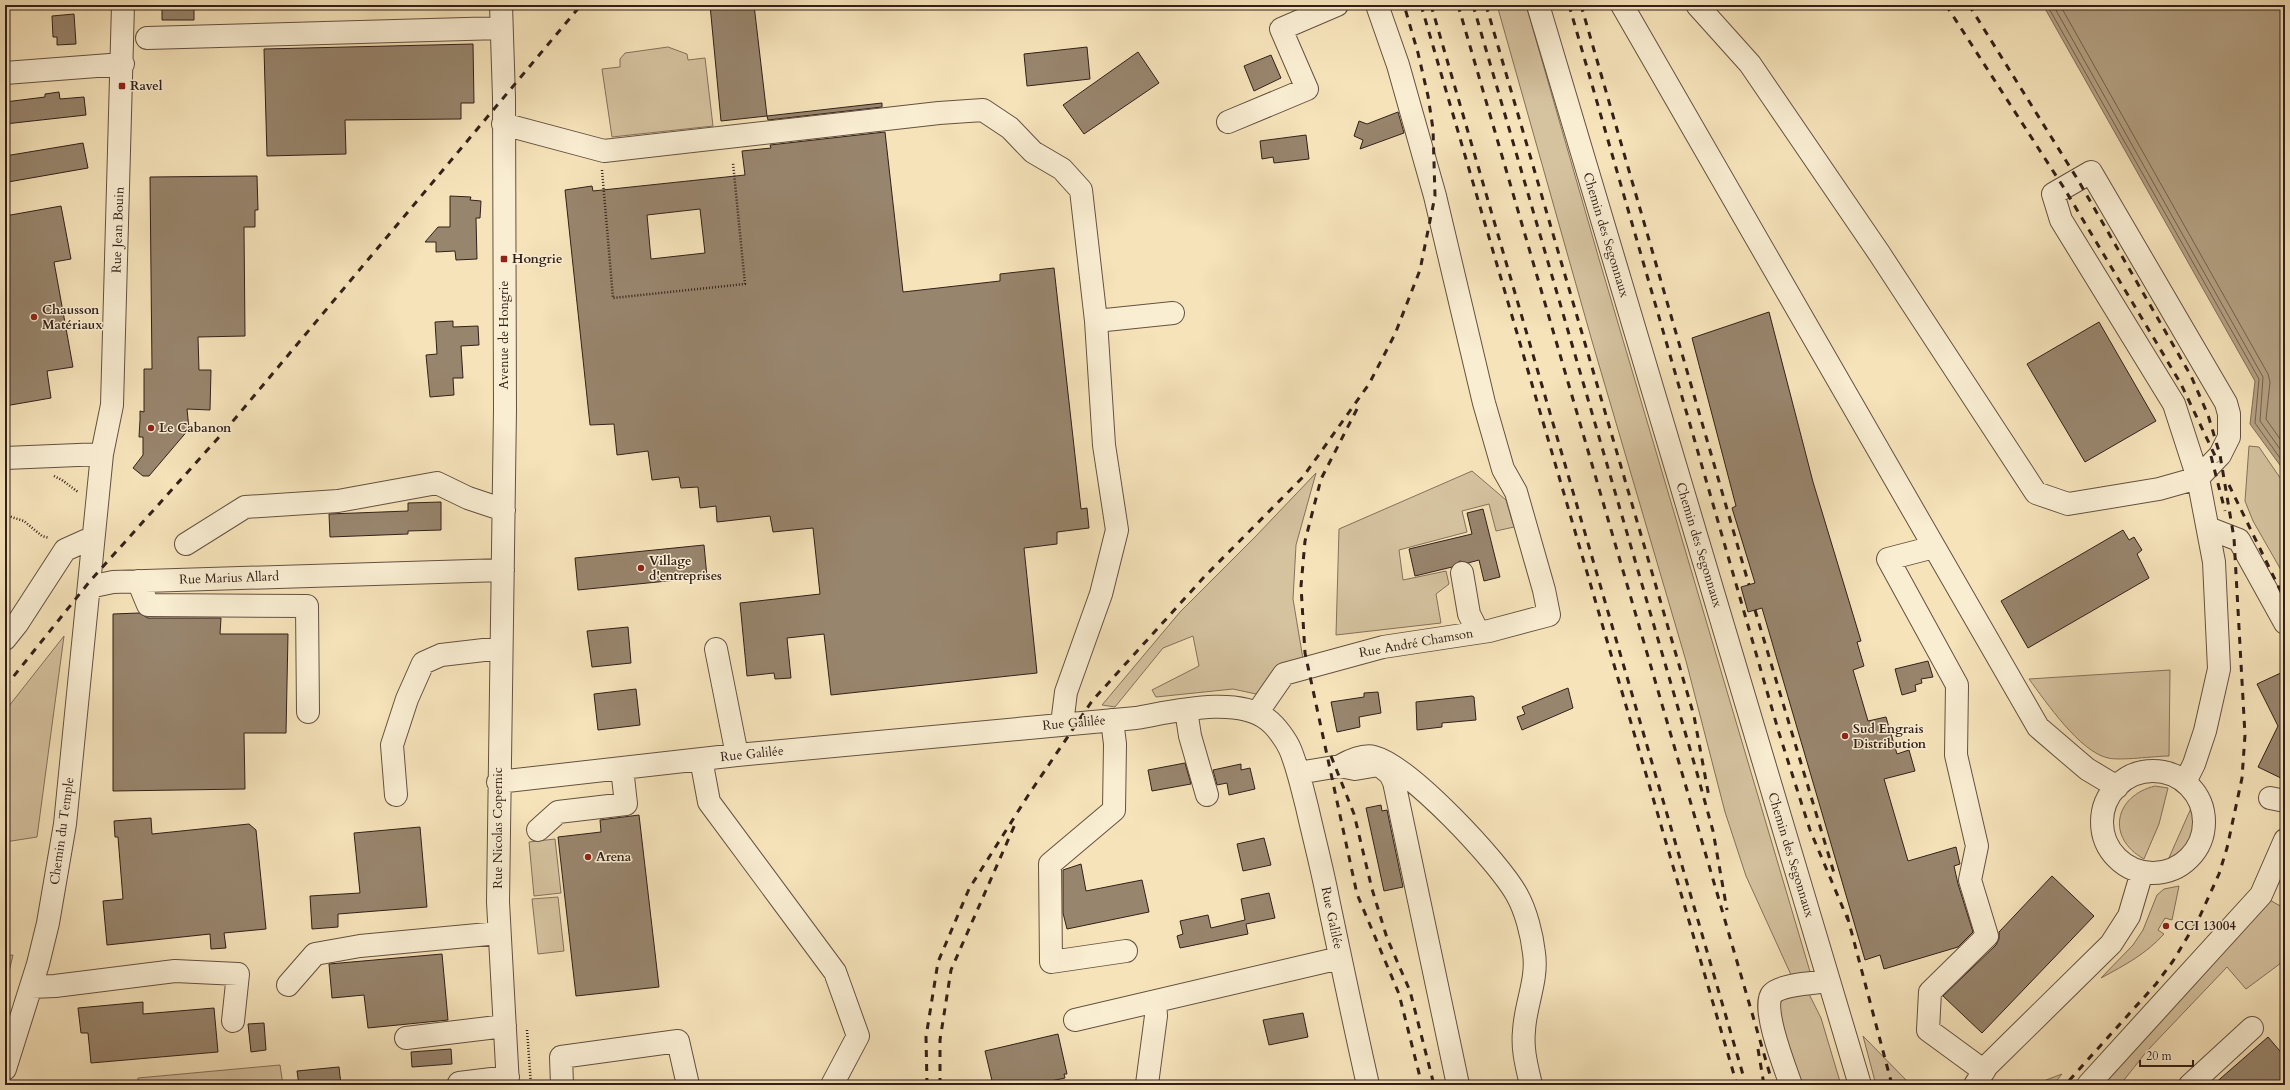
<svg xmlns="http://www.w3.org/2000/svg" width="2290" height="1090" font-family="Cardo,serif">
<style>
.green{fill:#d5c29f;stroke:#84715c}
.water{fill:#b4a183;stroke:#806d59}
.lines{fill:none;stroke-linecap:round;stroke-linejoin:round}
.shore{stroke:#74604e;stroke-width:1}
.building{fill:#98856d;stroke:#332019;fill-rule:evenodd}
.minor-casing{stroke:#645141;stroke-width:24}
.path{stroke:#332019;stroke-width:2.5;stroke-dasharray:1 2;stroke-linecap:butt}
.minor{stroke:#f9edd2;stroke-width:22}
.rail{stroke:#332019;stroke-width:3;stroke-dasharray:7 7;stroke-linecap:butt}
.poi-dot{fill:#8f2418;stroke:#f9edd2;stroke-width:1.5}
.labels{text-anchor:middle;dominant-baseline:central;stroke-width:3;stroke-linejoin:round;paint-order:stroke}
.poi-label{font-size:13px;font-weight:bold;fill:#332019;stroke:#f9edd2;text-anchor:start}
.street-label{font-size:13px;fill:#332019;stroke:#f9edd2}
</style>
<rect width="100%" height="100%" fill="#f6e3ba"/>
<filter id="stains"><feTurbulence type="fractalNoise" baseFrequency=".005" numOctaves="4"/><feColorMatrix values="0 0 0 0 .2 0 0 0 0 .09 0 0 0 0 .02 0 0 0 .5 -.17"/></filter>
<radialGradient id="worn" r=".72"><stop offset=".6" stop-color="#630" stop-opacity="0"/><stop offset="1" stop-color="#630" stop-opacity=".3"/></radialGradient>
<path class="green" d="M1497,5h29l73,254 212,716 -19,2 -46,-101 -21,-64 -39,-151 -94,-320z
M668,47l19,7 1,6 17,-2 8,68 -101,11 -10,-68 18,-2v-8l5,-6z
M2249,446l10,1 26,38v92l-32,-56 -8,-20z
M1472,471l34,29 8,27 -18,4 -7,-27 -27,7 5,21 -68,18 4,30 43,-9 3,13 -13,10 5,29 -105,12 3,-106z
M1316,473l-20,72 -3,54 10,60 -36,21 -11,14 -23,-5 -77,8 -4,-7 47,-24 -6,-30 -30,12 -48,59 -13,-2 78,-93 75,-75z
M64,636l-27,201 -32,5v-131z
M2170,670l-1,86c-14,0 -49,5 -61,2 -28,-6 -62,-56 -79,-79z
M2155,786l13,2 -9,36 -15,35c-38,-21 -30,-63 11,-73z
M2192,806c5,27 2,42 -24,54z
M555,839l6,54 -27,3 -5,-54z
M2179,886l-7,34 -7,-2 -7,12 6,4c-18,20 -39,31 -63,44l32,-33 10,-15 14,-35 7,-6z
M558,897l6,54 -26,3 -6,-55z
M2268,899l14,8 3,-7v60l-39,29 -19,-22 -80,84 -27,34h-23z
M13,955l-8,34v-33z
M1807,990l14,28 20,67h-41c-4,-14 -23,-70 -21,-79 1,-3 4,-6 5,-8z
M1863,1036l48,49h-35z
M280,1065l3,20h-145v-7z
M2062,1074l-9,11h-20z"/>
<path class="water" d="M2043,5h242v467l-35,-48 5,-43z"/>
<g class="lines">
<path class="shore" d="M2047,5l212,374 -4,44 30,42
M2053,5l210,372 -3,44 25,35
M2060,5l208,369 2,8 -4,37 19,27"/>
</g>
<path class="building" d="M162,5h32v15h-32z
M710,5h44l13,111 -46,5z
M74,14l2,30 -19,1v-8h-4l-1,-21z
M473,44l1,59h-13v16l-116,1 1,34 -79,2 -3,-107z
M1087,47l3,32 -63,7 -3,-32z
M1138,52l21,31 -75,51 -21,-29z
M1271,55l10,23 -27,13 -10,-25z
M59,92l1,7 24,-2 2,18 -81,9v-22l40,-5v-3z
M882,103v4l-114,13 -1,-4z
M1398,112l6,21 -44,16 3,-9 -9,-4 5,-15 8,3z
M885,132l18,160 97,-11v-7l54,-6 27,241 6,-1 2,20 -32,4v12l-33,4 13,125 -206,22 -7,-61 -37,4 4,40 -16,1 -1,-6 -27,3 -7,-73 80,-9 -7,-66 -40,4 -3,-16 -53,6 -1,-16 -16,2 -2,-21 -17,1 -2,-11 -27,3 -4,-29 -31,4 -3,-31 -24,1 -25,-235 27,-4 1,5 152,-16 -3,-24 29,-3 -1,-3zM700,209l5,44 -54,6 -4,-44z
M1306,135l3,24 -35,4 -1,-6 -11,2 -2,-18z
M83,143l5,25 -80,14 -3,-26z
M257,176l1,34h-3v17h-11l1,109 -47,1 1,33h12l-1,40 -23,-1 2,20 -40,47h-6l-10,-8 10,-13v-18h-4l1,-17v-9l4,1v-43h8l-2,-192z
M450,196l21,1 -1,3 11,1 -1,17h-4l1,41 -21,1 -1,-9 -19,1v-10h-11l13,-15h12z
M61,206l10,53 -17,3 19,105 -26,4 4,27 -46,8v-190z
M1769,312l44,170 48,159 -4,1 7,24 -11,4 15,51 18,-4 11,37 12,-4 6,21 -31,8 24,82 48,-14 4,17 -6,2 4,18 15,48 -15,15 -74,22 -4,-14 -15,5 -103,-352 -14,4 -7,-25 14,-4 -23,-75 4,-2 -44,-168z
M453,321v6l25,-1 1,19 -18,1 2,32h-10l1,17 -24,2 -4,-42 11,-1 -2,-32z
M2099,322l57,99 -71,41 -58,-98z
M441,502v28l-33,1v3l-78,3 -1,-23 79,-3v-8z
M1483,509l17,68 -16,4 -5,-21 -11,3 -8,-2 -8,6 -37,9 -6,-27 63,-15 -5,-21z
M2123,530l6,10 5,-3 8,13 -5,4 12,24 -121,70 -27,-47z
M704,545l3,32 -129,13 -3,-32z
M139,613l9,5h73l-1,16h68l-2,99h-42l1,56 -132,2v-177z
M628,627l3,36 -39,4 -5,-36z
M1928,661l5,16 -12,2 1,4 -7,2 1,6 -14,4 -7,-26z
M2285,671v109l-27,-13 20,-41 -21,-42z
M1568,688l5,20 -51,22 -5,-13 8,-3 -3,-7z
M636,689l4,36 -42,5 -4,-36z
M1378,692l3,21 -22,4 1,10 -23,5 -6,-30 33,-5v-4z
M1472,696l2,1 2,23 -34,3v4l-25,3 -1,-28z
M1185,763l6,21 -39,7 -4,-21z
M1241,764v6l9,-2 5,21 -26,6 -2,-12 -10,2 -4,-15z
M1381,805l1,6 5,-1 16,77 -19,4 -18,-83z
M639,815l20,172 -83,9 -18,-159 43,-5 -1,-12z
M151,818l1,16 97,-10 7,6 10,99 -42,4 2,15 -15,1 -1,-15 -103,11 -4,-44 20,-2 -5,-62h-3l-1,-16z
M420,827l7,80 -89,7v13l-26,2 -2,-33 50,-3 -6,-60z
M1264,838l7,27 -28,6 -6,-27z
M1081,864l5,27 56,-11 7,32 -82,17 -4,-16v-43z
M2052,876l42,40 -112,117 -39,-37 53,-51 3,-6v-7z
M1269,893l6,25 -29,6 2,10 -68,14 -3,-12 6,-2 -3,-13 28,-6 3,13 34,-8 -4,-21z
M442,954l6,66 -80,8 -4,-33 -32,3 -3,-34z
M143,1002v12l71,-6 4,44 -127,11 -3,-30h-7l-3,-25z
M1303,1013l5,24 -39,8 -6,-25z
M264,1023l2,27 -15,2 -3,-28z
M1058,1034l9,40h-3l1,4 -33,7h-39l-8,-34z
M2268,1037l17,20v28h-72z
M451,1049l1,15 -40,3 -1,-15z
M339,1067l2,18h-42l-2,-14z"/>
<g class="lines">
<g class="minor-casing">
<path id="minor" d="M501,5l3,93 1,311 -7,493 10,183
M1538,5l322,1080
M1622,5l416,722 49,42 30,18
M1697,5l53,59 129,189 157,240 32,11 91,-15 39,-11 22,-23 9,-18v-23l-3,-11 -135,-231 -38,22 8,26 113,184 24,74 16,84 5,107 -14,62 -11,33 -9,18
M147,38l354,-10
M5,73l118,-9
M1228,122l79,-33 -26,-60 56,-24
M503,124l101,27 335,-38 44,-3 27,18 23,24 29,17 19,21 15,131
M5,458l97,-4
M2208,528l31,12 46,83
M186,544l59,-37 93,-6 99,-18 31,15 36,12
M1934,547l-46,12 69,126 -1,70 21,91 -7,34 17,56 -57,56 -2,38 56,41
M1462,573l7,41 9,18
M138,581l10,24 159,1 1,106
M89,587l24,-5 390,-12
M5,639l12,-15 48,-74 20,-9 8,-1
M716,649l21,106
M1186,710l4,26 17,59
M1257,713l27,-39 99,-27 106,-16 60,-16 -5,-25 -28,-98 -13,-23 -19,-66 -49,-207 -37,-131 -21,-60
M1112,720l3,24 -1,66 -64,54 1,98 75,-11
M1062,724l4,-32 35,-98 16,-64 -13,-85 -8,-124 77,-8
M701,759l8,43 126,170 23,64 -26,49
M1340,766c9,-5 23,-12 34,-9 35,9 125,105 143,138 9,16 15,40 17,58 4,27 -9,52 -10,78 -2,19 3,36 7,54
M2102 822a51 51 0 1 1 102 0a51 51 0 1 1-102 0Z
M1298,773l42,-7 15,3 24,-4 11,9 4,8 64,303
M498,782l239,-27 399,-37c36,-6 101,-23 132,2 8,6 18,20 22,29 8,19 12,39 17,58 7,31 15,61 21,92 13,62 26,124 40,186
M396,795l-4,-50 15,-46 16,-36 18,-8 60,-7
M2270,798l15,3
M538,830l20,-18 68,-8 -4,-36
M288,985l27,-31 45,-8 139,-13
M31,987l24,-1 120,-15 63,3 -5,47
M1075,1020l265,-62
M406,1038l99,-12
M5,1069l33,-105 10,-41 17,-99 37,-370 10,-49 11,-400
M1147,1084l9,-68 -1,-14
M459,1085v-2l49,-6
M562,1085l-1,-28 117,-16 10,44
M1791,1085c-6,-17 -30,-78 -19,-91 9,-10 44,-11 57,-13
M1975,1085l12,-19 124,-122 18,-28 13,-44
M2088,1085l173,-190 24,-55
M2190,1085l62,-57"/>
</g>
<path class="path" d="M602,170l11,128 132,-14 -12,-121
M54,476l8,4 16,12
M5,515l19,6 18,15 7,2
M527,1030l4,55"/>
<use href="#minor" class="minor"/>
<path class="rail" d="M1421,5l316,1080
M1431,5l315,1080
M1458,5l315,1080
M1473,5l224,768 16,58 14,79
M1486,5l208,711 15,81
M1569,5l210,728 31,97 38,90
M1581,5l168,580
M1946,5l118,183 95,159 22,37 37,78
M1969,5l109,175 113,196 17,39 12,40 14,83 11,197 -3,43 -15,70 -8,26 -19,42 -27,45 -17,23 -91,101
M1357,409l-36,70 -16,62 -4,45 4,67 52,241 42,100 23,91
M2211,456l14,55
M2229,485l56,115
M1755,610l79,263
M5,687l85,-106 138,-154 353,-422
M1331,756l23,58 18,75 15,49 23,53 24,94
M1847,915l45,170
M1758,1049l6,36
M927,1085l-1,-48 12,-75 31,-73 60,-95 63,-93 113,-125 98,-99 66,-93 26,-50 25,-64 15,-74 -2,-67 -5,-33 -10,-43 -14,-48
M940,1085v-45l11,-70 65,-148"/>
</g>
<g class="poi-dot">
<rect x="118" y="82" width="8" height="8" rx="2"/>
<rect x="500" y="255" width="8" height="8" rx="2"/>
<circle cx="34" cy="317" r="4"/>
<circle cx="151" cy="428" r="4"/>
<circle cx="641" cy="568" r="4"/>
<circle cx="1845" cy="736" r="4"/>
<circle cx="588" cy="857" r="4"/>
<circle cx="2166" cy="926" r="4"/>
</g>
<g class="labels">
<g class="poi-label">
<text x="130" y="86">Ravel</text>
<text x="512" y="259">Hongrie</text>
<text x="42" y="310">Chausson<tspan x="42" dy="15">Matériaux</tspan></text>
<text x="159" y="428">Le Cabanon</text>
<text x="649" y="561">Village<tspan x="649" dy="15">d'entreprises</tspan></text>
<text x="1853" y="729">Sud Engrais<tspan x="1853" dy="15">Distribution</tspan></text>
<text x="596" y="857">Arena</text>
<text x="2174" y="926">CCI 13004</text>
</g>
<g class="street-label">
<text transform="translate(118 230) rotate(-88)">Rue Jean Bouin</text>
<text transform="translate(1606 235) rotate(73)">Chemin des Segonnaux</text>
<text transform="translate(504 335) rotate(-90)">Avenue de Hongrie</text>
<text transform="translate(1699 545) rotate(73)">Chemin des Segonnaux</text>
<text transform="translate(229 578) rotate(-2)">Rue Marius Allard</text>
<text transform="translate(1416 643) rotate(-10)">Rue André Chamson</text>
<text transform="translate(1074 723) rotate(-5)">Rue Galilée</text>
<text transform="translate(752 754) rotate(-6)">Rue Galilée</text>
<text transform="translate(498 828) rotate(-90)">Rue Nicolas Copernic</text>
<text transform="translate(62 831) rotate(-82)">Chemin du Temple</text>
<text transform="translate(1791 855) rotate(73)">Chemin des Segonnaux</text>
<text transform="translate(1332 918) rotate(78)">Rue Galilée</text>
</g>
</g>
<rect width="2290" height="1090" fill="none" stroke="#f6e3ba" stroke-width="20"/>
<rect x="6" y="6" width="2278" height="1078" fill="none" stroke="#332019" stroke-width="2"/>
<rect x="10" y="10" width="2270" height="1070" fill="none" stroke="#332019"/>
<path d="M2140 1060v6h53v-6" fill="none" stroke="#332019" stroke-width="2"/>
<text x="2146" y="1060" font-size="12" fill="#332019" stroke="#f9edd2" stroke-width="3" paint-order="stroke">20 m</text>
<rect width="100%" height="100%" filter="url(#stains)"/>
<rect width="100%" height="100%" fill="url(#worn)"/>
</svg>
